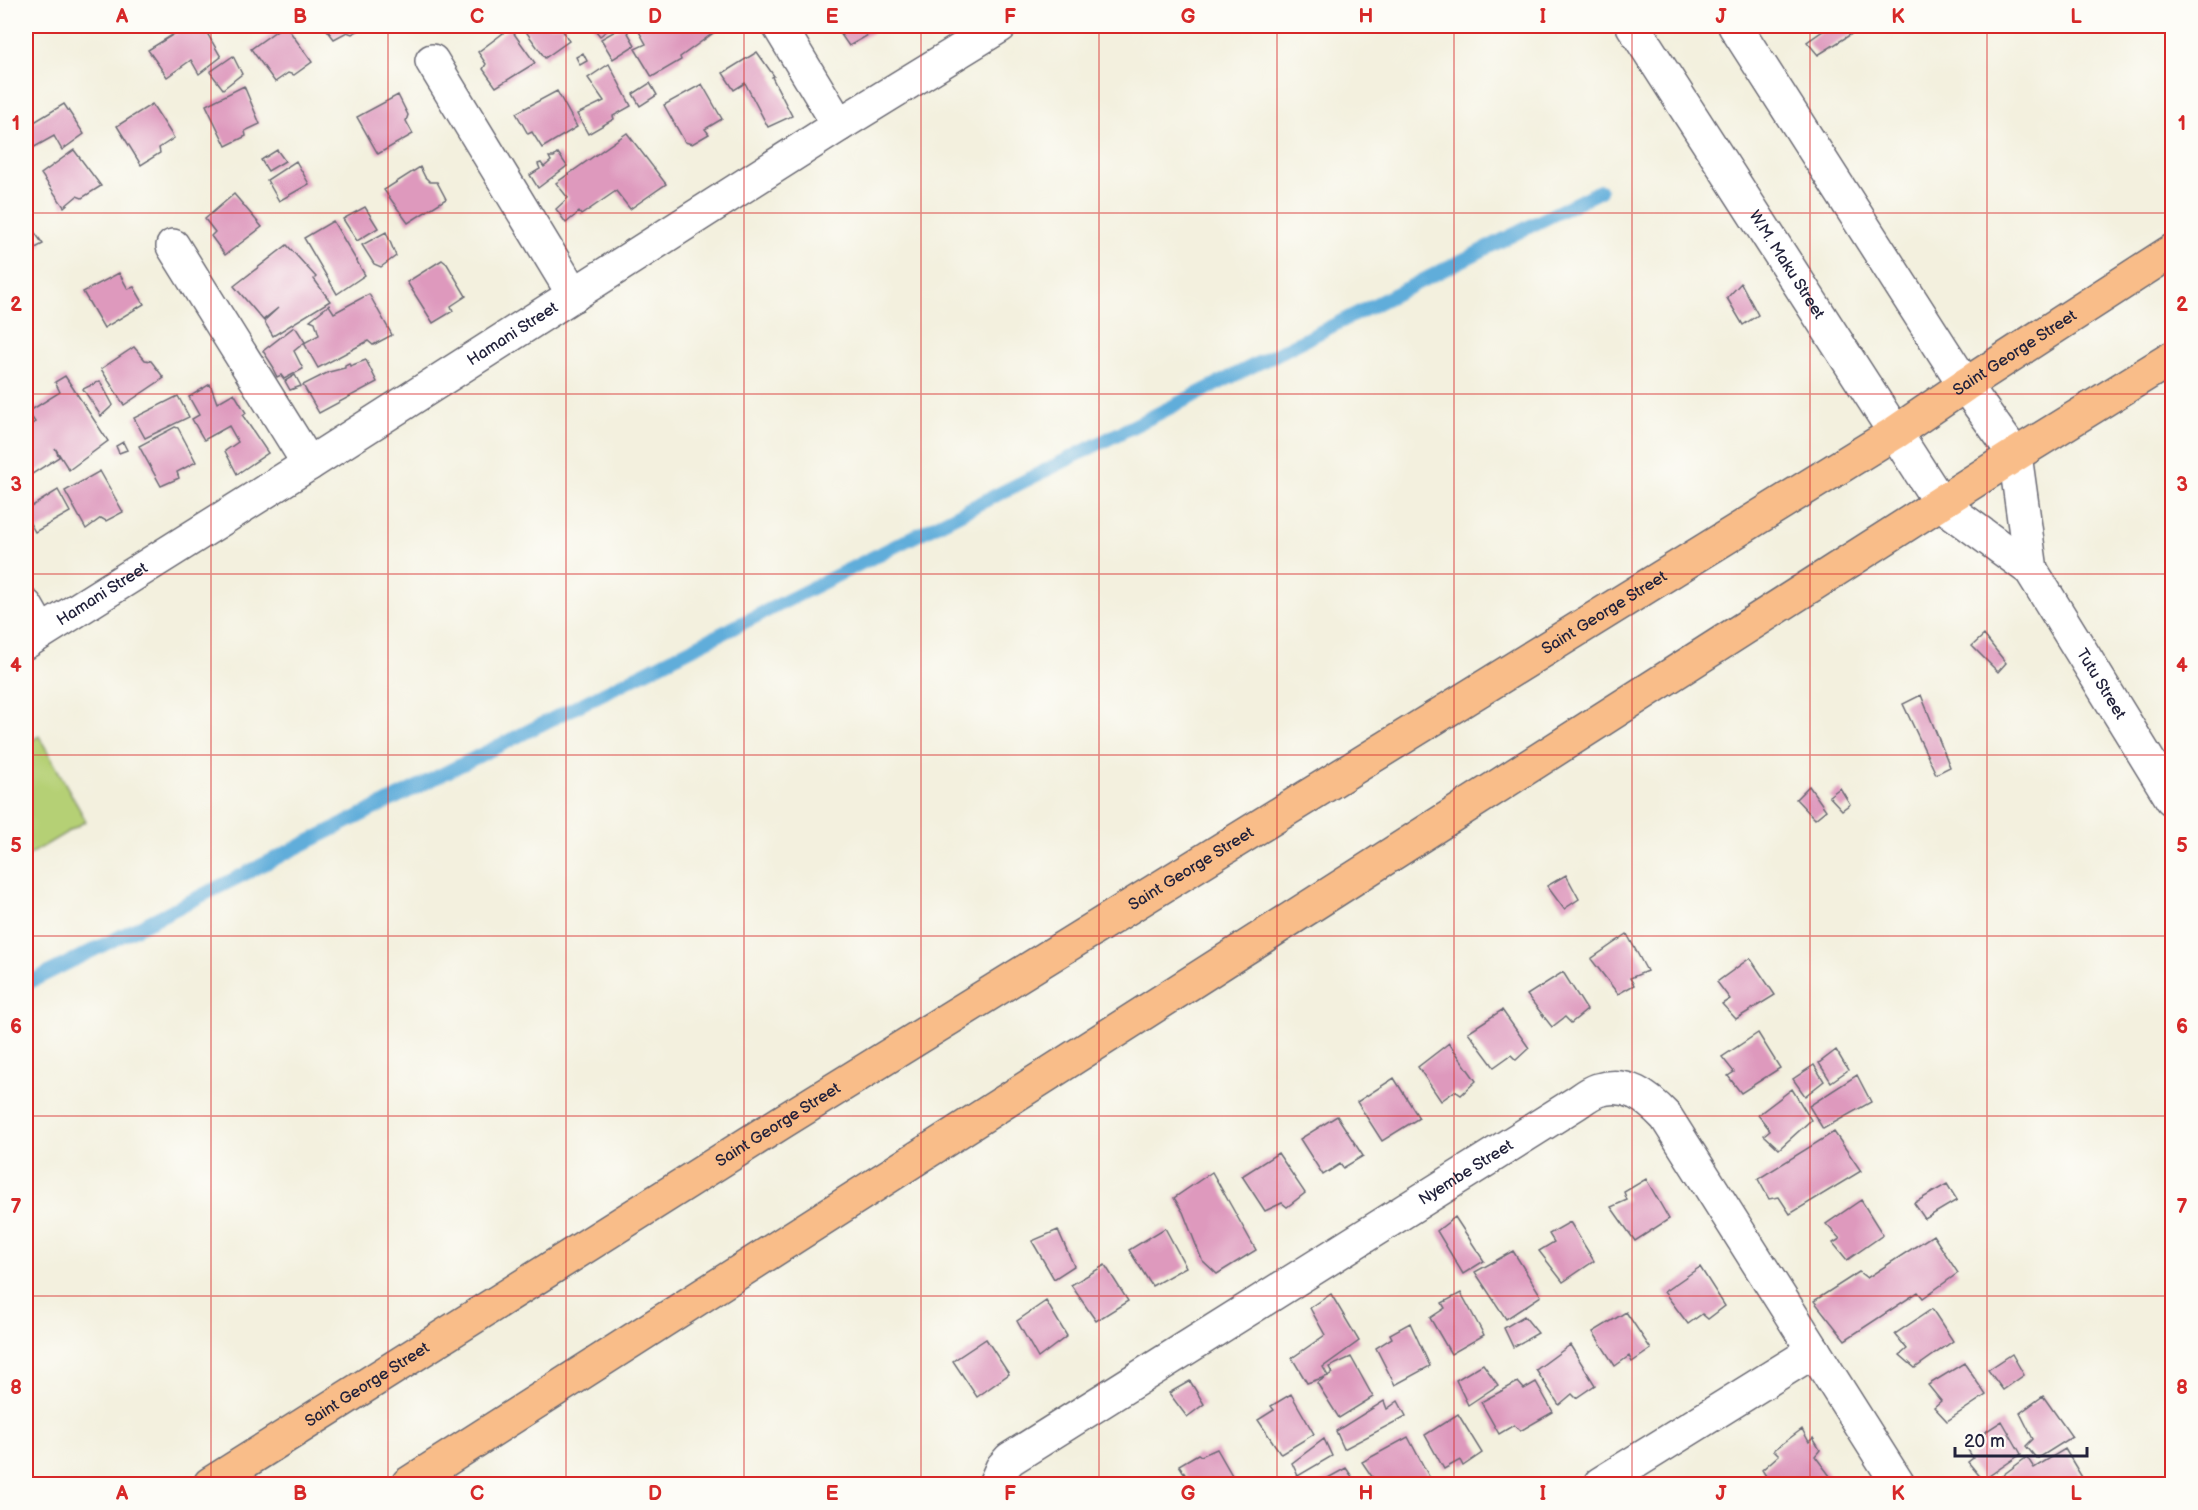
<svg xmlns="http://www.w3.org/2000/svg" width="2198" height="1510" font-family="'Balsamiq Sans',sans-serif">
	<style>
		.green { fill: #b5d075; stroke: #6c7958; stroke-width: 1.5 }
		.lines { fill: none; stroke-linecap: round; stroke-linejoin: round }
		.stream { stroke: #61adda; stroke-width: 14 }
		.building { fill: #de99bd }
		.minor-casing { stroke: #6b6a74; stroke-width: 36 }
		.major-casing { stroke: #6b6a74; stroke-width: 36 }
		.minor { stroke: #fff; stroke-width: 33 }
		.major { stroke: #f9bd89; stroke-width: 33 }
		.grid { fill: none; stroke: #d62828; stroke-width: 1.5; stroke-opacity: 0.55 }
		.labels { text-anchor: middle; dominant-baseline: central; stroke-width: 4.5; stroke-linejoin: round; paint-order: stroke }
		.street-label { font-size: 16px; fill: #22223b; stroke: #fdfcf7 }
		.neatline { fill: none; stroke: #d62828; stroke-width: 2 }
		.grid-label { font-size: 20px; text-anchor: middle; font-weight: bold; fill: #d62828 }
	</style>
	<rect width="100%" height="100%" fill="#fdfcf7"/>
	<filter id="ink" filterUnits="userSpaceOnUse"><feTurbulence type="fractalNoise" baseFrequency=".0167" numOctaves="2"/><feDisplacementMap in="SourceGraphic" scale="12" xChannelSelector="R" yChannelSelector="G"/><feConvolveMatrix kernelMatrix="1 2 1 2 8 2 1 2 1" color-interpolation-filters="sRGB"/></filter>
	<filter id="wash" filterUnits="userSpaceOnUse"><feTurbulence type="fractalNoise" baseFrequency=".008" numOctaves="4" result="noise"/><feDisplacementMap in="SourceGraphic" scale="24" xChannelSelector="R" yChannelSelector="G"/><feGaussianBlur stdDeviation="1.35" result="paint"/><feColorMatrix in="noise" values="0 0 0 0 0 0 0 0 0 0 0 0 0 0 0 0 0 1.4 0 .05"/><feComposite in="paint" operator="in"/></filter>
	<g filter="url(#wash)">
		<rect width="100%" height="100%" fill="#f3f0de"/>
		<path class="green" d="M 39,736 L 86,821 L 26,857 L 26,744 Z"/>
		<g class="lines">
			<path class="stream" d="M 26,984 L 1600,191"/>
		</g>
		<g id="blocks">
			<path class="building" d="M 187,26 L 203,26 L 221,57 L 199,74 L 191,60 L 167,77 L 148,50 Z
				M 283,26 L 286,26 L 312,62 L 294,75 L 288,73 L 275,82 L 251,49 Z
				M 324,26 L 367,26 L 352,34 L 347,32 L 334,39 Z
				M 522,26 L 567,26 L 562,29 L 569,41 L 545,58 Z
				M 592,26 L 613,26 L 600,36 Z
				M 624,26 L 635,45 L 613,59 L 601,39 Z
				M 636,26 L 723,26 L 680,57 L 681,60 L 652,77 L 635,49 L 646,44 Z
				M 835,26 L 884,26 L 849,46 Z
				M 1830,26 L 1846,26 L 1853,33 L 1818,55 L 1807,42 Z
				M 510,28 L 535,63 L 496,87 L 483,69 L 486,64 L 478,52 Z
				M 757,52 L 774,76 L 772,77 L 792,116 L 768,127 L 745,83 L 734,90 L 723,73 Z
				M 583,53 L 587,61 L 580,65 L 576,57 Z
				M 233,56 L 242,74 L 223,89 L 210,72 Z
				M 609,64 L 631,106 L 613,116 L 614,119 L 588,134 L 577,114 L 604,101 L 588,78 Z
				M 650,83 L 657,95 L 640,106 L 633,94 Z
				M 702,84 L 722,119 L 705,129 L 709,134 L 692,144 L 685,142 L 664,105 Z
				M 244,86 L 260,124 L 245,131 L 246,136 L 226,146 L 206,105 Z
				M 557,91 L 577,127 L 542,148 L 532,132 L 528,134 L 516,113 Z
				M 398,95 L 408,115 L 406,121 L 413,134 L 378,154 L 357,117 Z
				M 64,104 L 84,134 L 62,150 L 54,136 L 31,149 L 26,141 L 26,127 Z
				M 152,104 L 174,138 L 159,148 L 160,153 L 141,165 L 117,126 Z
				M 627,133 L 666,184 L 630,209 L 616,191 L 581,215 L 579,212 L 566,223 L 556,209 L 568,198 L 556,183 Z
				M 74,150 L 101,186 L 82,198 L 77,196 L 64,207 L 41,174 Z
				M 277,150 L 285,161 L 268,171 L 261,160 Z
				M 558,153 L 567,166 L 538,188 L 530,175 L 540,169 L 538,164 L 541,163 L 544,167 L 551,161 L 549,157 L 554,157 Z
				M 296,161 L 309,184 L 279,201 L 267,180 Z
				M 420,167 L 425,177 L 430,182 L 437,182 L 446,199 L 408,223 L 384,190 Z
				M 234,194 L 262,227 L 225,255 L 211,236 L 215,232 L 205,219 Z
				M 365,207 L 378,228 L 357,241 L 343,219 Z
				M 26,220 L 43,244 L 26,253 Z
				M 333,221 L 365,275 L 337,294 L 304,238 Z
				M 386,232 L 396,256 L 381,267 L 374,264 L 362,245 Z
				M 287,245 L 316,277 L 314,279 L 330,301 L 273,336 L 264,321 L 278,308 L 263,320 L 234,286 Z
				M 442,260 L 447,264 L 466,296 L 451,306 L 453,311 L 433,323 L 407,282 Z
				M 119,273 L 128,289 L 134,287 L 144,304 L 104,328 L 83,292 Z
				M 1741,283 L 1758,315 L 1743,325 L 1727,298 Z
				M 369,294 L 392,335 L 373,345 L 368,341 L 318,368 L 304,343 L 319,335 L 315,322 L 310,320 L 329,305 L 334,313 Z
				M 294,327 L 296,328 L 305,342 L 294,351 L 303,369 L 284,379 L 281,375 L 277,377 L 273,369 L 274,368 L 263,351 Z
				M 134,347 L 145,360 L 151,361 L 164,378 L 124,405 L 101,369 Z
				M 366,360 L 377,382 L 319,413 L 303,385 L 329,372 L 345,368 L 345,365 L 349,363 L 350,366 Z
				M 295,375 L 301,386 L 290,390 L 285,381 Z
				M 65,376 L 108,441 L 69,470 L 55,448 L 59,457 L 26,478 L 26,428 L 35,422 L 28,412 L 60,392 L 55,382 Z
				M 100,381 L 113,405 L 101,416 L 83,389 Z
				M 210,384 L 217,403 L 234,393 L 246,413 L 243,416 L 268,453 L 237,474 L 225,451 L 238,442 L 229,426 L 204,440 L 192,419 L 199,415 L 189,397 Z
				M 178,396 L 189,417 L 145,438 L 134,418 Z
				M 175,427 L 178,428 L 196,462 L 177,472 L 179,478 L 161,486 L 139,446 Z
				M 123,442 L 127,450 L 119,453 L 116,446 Z
				M 100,471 L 123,512 L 106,521 L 101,518 L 86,529 L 65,491 Z
				M 58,490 L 70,512 L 35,532 L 26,516 L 26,510 Z
				M 1984,635 L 2006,663 L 1998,672 L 1972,646 Z
				M 1921,695 L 1950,767 L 1936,774 L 1903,704 Z
				M 1809,786 L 1826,810 L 1815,819 L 1796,799 Z
				M 1840,788 L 1850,804 L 1842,810 L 1829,796 Z
				M 1566,875 L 1579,899 L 1564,909 L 1547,886 Z
				M 1627,934 L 1647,971 L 1630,978 L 1634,985 L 1618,994 L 1591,959 Z
				M 1750,958 L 1775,995 L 1736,1019 L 1722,1004 L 1730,999 L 1717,982 Z
				M 1563,972 L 1587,1010 L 1571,1023 L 1565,1017 L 1552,1027 L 1527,995 Z
				M 1502,1010 L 1529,1048 L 1516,1060 L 1511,1055 L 1494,1067 L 1468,1032 Z
				M 1758,1033 L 1780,1068 L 1741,1093 L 1728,1076 L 1734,1072 L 1722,1057 Z
				M 1449,1043 L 1476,1081 L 1461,1095 L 1455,1091 L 1441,1101 L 1418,1067 Z
				M 1836,1050 L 1848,1070 L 1831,1082 L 1819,1063 Z
				M 1814,1065 L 1824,1081 L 1805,1096 L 1793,1079 Z
				M 1857,1075 L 1871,1102 L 1823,1129 L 1809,1106 Z
				M 1394,1078 L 1419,1118 L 1382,1141 L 1357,1102 Z
				M 1792,1089 L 1811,1120 L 1779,1149 L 1764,1135 L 1770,1130 L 1758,1115 Z
				M 1337,1116 L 1363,1156 L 1343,1168 L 1340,1164 L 1323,1175 L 1300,1139 Z
				M 1834,1132 L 1861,1171 L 1790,1214 L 1779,1197 L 1769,1199 L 1758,1179 Z
				M 1278,1153 L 1305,1193 L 1287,1207 L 1282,1203 L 1265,1211 L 1242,1176 Z
				M 1212,1172 L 1256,1250 L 1217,1274 L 1202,1260 L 1183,1212 L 1174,1198 Z
				M 1646,1179 L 1669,1219 L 1635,1241 L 1611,1207 L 1627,1200 L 1624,1192 Z
				M 1947,1184 L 1957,1200 L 1925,1219 L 1914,1203 Z
				M 1861,1200 L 1883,1235 L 1847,1260 L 1833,1243 L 1840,1239 L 1826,1224 Z
				M 1455,1217 L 1484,1261 L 1463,1274 L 1437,1231 Z
				M 1570,1222 L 1594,1261 L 1563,1282 L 1539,1251 L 1554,1242 L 1549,1234 Z
				M 1165,1228 L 1186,1267 L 1152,1286 L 1129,1250 Z
				M 1058,1230 L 1074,1266 L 1054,1279 L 1032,1241 Z
				M 1933,1235 L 1958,1273 L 1923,1298 L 1918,1292 L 1845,1340 L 1814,1301 L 1859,1272 L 1867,1278 Z
				M 1513,1251 L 1541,1296 L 1506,1319 L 1475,1272 Z
				M 1105,1265 L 1128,1301 L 1096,1321 L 1071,1285 Z
				M 1700,1267 L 1725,1306 L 1708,1319 L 1702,1314 L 1688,1324 L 1664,1292 Z
				M 1461,1293 L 1484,1335 L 1451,1354 L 1430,1318 L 1445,1308 L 1442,1303 Z
				M 1331,1294 L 1359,1341 L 1323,1367 L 1328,1376 L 1307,1383 L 1292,1358 L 1325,1335 L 1310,1308 Z
				M 1046,1301 L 1067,1336 L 1038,1358 L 1017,1321 Z
				M 1932,1309 L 1953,1341 L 1915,1368 L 1900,1355 L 1907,1349 L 1895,1334 Z
				M 1626,1312 L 1651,1349 L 1632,1362 L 1629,1356 L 1615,1366 L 1593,1332 Z
				M 1524,1316 L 1538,1333 L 1513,1347 L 1504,1328 Z
				M 1410,1323 L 1430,1366 L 1395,1385 L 1376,1348 L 1392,1338 L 1390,1334 Z
				M 986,1339 L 1009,1374 L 977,1397 L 953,1361 Z
				M 1570,1345 L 1595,1385 L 1576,1398 L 1572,1394 L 1559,1405 L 1536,1370 Z
				M 2012,1354 L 2024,1375 L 2003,1390 L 1988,1370 Z
				M 1351,1357 L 1373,1397 L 1339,1418 L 1317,1383 L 1332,1373 L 1329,1367 Z
				M 1964,1363 L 1986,1395 L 1947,1421 L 1934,1407 L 1941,1401 L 1928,1385 Z
				M 1483,1364 L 1498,1385 L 1468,1405 L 1456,1380 Z
				M 1190,1381 L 1204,1404 L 1187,1417 L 1169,1393 Z
				M 1518,1382 L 1524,1389 L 1536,1382 L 1553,1412 L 1520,1431 L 1514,1425 L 1499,1434 L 1481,1402 Z
				M 1291,1394 L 1314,1434 L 1281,1454 L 1258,1420 L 1274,1410 L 1271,1406 Z
				M 2043,1396 L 2072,1437 L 2037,1459 L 2026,1446 L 2033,1439 L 2020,1413 Z
				M 1384,1401 L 1387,1409 L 1398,1401 L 1406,1416 L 1344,1449 L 1336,1431 Z
				M 1458,1414 L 1482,1453 L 1463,1466 L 1460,1460 L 1444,1469 L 1425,1435 Z
				M 2002,1421 L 2021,1454 L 1983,1480 L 1968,1462 L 1973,1458 L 1965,1445 Z
				M 1802,1429 L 1809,1442 L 1813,1438 L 1820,1450 L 1815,1456 L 1836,1484 L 1771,1484 L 1762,1470 L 1779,1455 L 1774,1450 Z
				M 1408,1437 L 1433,1484 L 1377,1484 L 1362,1462 Z
				M 1324,1439 L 1332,1456 L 1298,1476 L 1292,1463 Z
				M 1217,1449 L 1237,1484 L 1191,1484 L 1179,1465 L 1198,1454 L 1201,1456 Z
				M 2065,1449 L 2086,1484 L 1991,1484 L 2027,1457 L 2034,1468 Z
				M 1346,1468 L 1357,1484 L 1317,1484 Z"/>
		</g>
	</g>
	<g filter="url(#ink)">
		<use href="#blocks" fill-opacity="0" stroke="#6b6a74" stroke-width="1.5"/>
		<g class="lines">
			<g class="minor-casing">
				<g id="minor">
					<path d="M 779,26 L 839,125"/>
					<path id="s1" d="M 1633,26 L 1941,504 L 2031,570 L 2172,799"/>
					<path d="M 1735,26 L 1965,385 L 2015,455 L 2031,570"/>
					<path d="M 432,61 L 574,295"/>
					<path d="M 173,246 L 309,464"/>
					<path d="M 26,606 L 41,632"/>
					<path id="s2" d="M 26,642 L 309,464 L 839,125 L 1000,26"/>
					<path id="s3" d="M 995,1484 L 1002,1468 L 1010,1459 L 1573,1105 C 1581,1100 1589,1093 1598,1090 C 1627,1081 1647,1097 1666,1117 L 1898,1484"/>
					<path d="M 1600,1484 L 1814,1351"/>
				</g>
			</g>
			<g class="major-casing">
				<g id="major">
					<path id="s4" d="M 210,1484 L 782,1122 L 1896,432 L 1965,385 L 2172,251"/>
					<path d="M 408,1484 L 2015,455 L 2172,358"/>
				</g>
			</g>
			<use href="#minor" class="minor"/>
			<use href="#major" class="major"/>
		</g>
	</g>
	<path class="grid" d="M 211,26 L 211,1484M 388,26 L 388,1484M 566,26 L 566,1484M 744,26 L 744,1484M 921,26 L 921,1484M 1099,26 L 1099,1484M 1277,26 L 1277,1484M 1454,26 L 1454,1484M 1632,26 L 1632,1484M 1810,26 L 1810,1484M 1987,26 L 1987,1484M 26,213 L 2172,213M 26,394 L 2172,394M 26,574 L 2172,574M 26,755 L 2172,755M 26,936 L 2172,936M 26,1116 L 2172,1116M 26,1296 L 2172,1296"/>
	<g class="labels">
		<g class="street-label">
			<text stroke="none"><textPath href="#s1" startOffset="284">W.M. Maku Street</textPath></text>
			<text stroke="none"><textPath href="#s2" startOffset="576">Hamani Street</textPath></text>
			<text stroke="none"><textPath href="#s4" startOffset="2130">Saint George Street</textPath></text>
			<text stroke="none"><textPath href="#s2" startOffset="90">Hamani Street</textPath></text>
			<text stroke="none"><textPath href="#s4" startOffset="1644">Saint George Street</textPath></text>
			<text stroke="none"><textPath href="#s1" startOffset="814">Tutu Street</textPath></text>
			<text stroke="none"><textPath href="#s4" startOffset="1158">Saint George Street</textPath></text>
			<text stroke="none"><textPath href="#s4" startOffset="672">Saint George Street</textPath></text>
			<text stroke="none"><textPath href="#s3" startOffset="568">Nyembe Street</textPath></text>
			<text stroke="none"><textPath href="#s4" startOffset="186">Saint George Street</textPath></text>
		</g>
	</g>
	<rect width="2198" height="1510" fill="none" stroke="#fdfcf7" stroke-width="66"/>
	<path d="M1955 1447v9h132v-9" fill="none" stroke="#22223b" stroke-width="3"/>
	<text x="1964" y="1447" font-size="18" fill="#22223b" stroke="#fdfcf7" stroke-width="4.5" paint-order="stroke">20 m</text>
	<rect x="33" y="33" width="2132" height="1444" class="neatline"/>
	<g class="grid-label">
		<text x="122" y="23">A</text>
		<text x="300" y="23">B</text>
		<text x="477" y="23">C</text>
		<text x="655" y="23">D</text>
		<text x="832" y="23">E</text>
		<text x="1010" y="23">F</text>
		<text x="1188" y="23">G</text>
		<text x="1366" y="23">H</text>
		<text x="1543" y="23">I</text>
		<text x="1721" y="23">J</text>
		<text x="1898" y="23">K</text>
		<text x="2076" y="23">L</text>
		<text x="16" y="130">1</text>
		<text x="2182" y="130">1</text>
		<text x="16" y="311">2</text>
		<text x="2182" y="311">2</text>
		<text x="16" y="491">3</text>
		<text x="2182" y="491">3</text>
		<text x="16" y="672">4</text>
		<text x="2182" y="672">4</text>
		<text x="16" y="852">5</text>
		<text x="2182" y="852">5</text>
		<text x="16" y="1033">6</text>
		<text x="2182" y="1033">6</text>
		<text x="16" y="1213">7</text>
		<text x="2182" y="1213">7</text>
		<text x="16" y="1394">8</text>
		<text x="2182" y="1394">8</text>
		<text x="122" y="1500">A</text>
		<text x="300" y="1500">B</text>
		<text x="477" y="1500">C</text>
		<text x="655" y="1500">D</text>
		<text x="832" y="1500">E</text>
		<text x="1010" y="1500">F</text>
		<text x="1188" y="1500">G</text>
		<text x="1366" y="1500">H</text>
		<text x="1543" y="1500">I</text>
		<text x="1721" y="1500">J</text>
		<text x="1898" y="1500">K</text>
		<text x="2076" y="1500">L</text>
	</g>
</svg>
